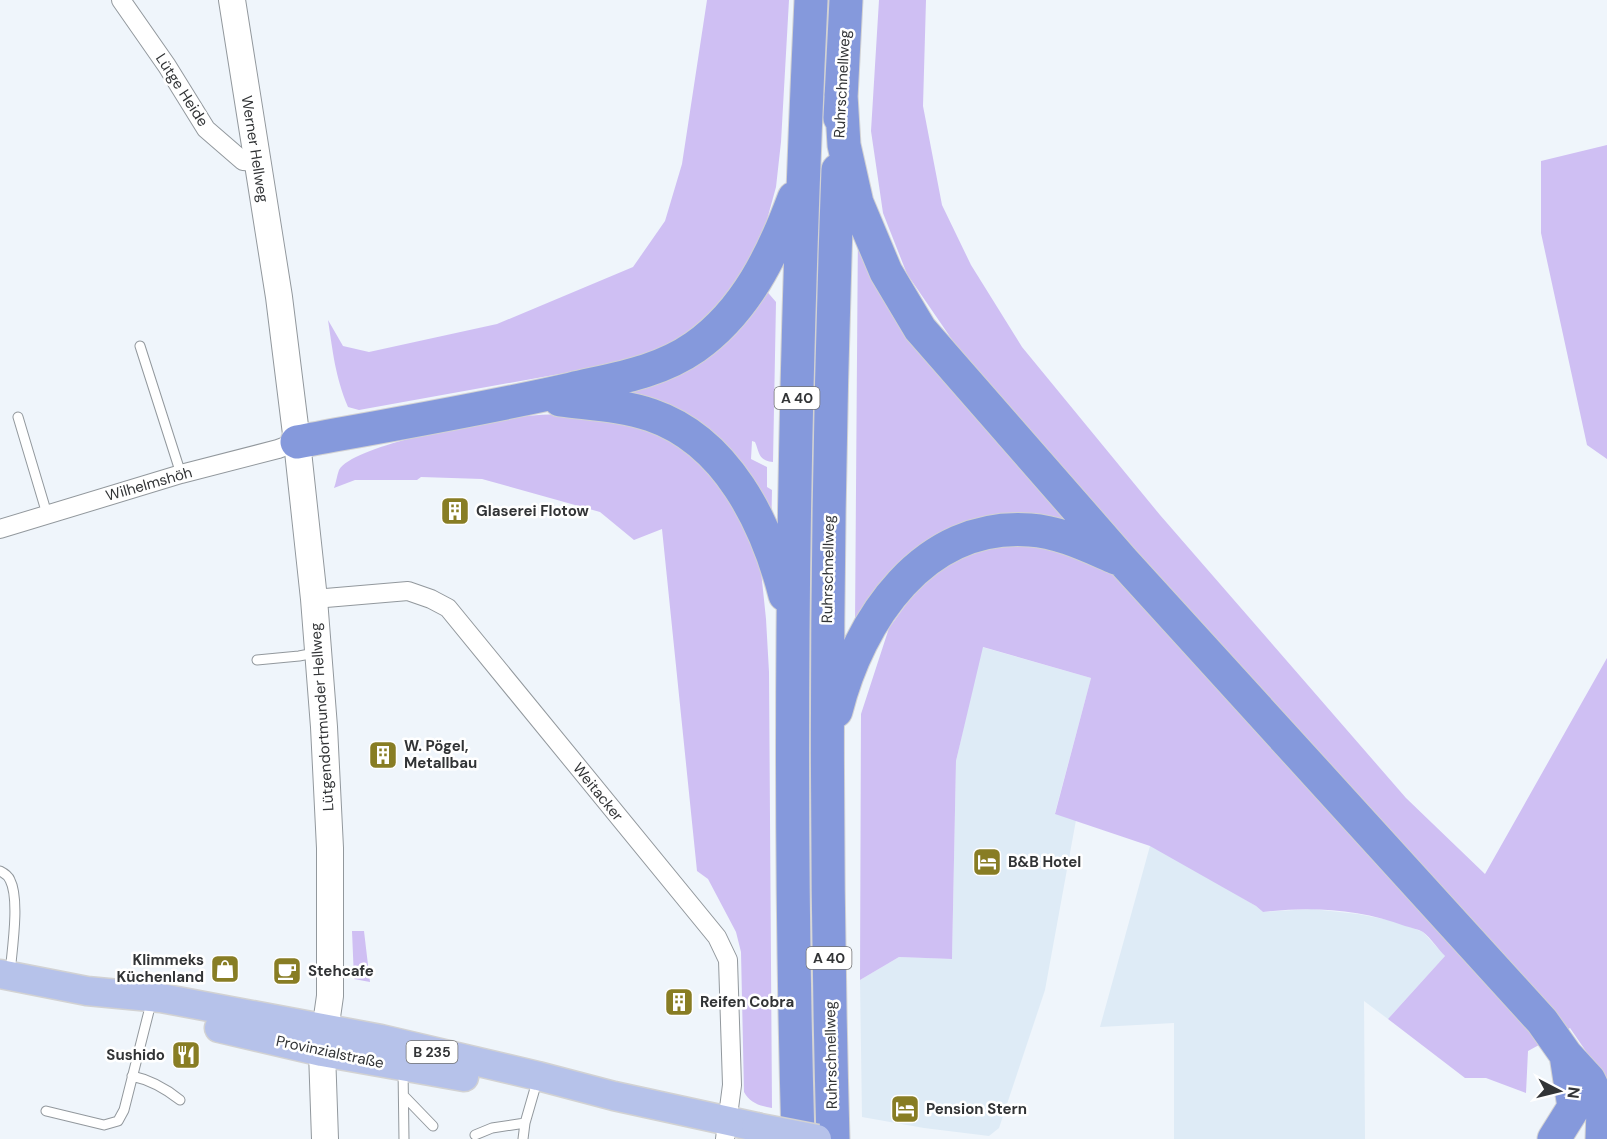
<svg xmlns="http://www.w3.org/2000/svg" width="1607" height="1139" font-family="'DM Sans',sans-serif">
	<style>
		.built { fill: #deebf6 }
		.green { fill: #cfbff3 }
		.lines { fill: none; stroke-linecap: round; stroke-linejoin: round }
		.service-casing { stroke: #92989d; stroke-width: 11 }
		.minor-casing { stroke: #92989d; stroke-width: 20 }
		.secondary-casing { stroke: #92989d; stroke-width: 28 }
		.primary-casing { stroke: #d2d2d3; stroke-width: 31 }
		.motorway-casing { stroke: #d2d2d3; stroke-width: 35 }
		.service { stroke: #fff; stroke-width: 9 }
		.minor { stroke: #fff; stroke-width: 18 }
		.secondary { stroke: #fff; stroke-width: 26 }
		.primary { stroke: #b6c2ea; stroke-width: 28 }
		.motorway { stroke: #8599dc; stroke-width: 33 }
		.primary-bridge-casing { stroke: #d2d2d3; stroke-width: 31; stroke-linecap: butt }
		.primary-bridge { stroke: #b6c2ea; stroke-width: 28 }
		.labels { text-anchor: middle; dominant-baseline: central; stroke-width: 5; stroke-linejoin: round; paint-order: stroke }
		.shield { fill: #fff; stroke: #707172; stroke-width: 1.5 }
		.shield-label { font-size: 14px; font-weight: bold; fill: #323436 }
		.street-label { font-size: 15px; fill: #323436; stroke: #fff }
		.poi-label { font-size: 15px; font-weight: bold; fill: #323436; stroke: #fff; text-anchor: start }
	</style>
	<rect width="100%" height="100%" fill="#eff5fb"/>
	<path class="built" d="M 982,647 L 1091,678 L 1055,813 L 1076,820 L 1045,990 L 999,1128 L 989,1136 L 924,1128 L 862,1117 L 860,980 L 899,957 L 952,959 L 956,761 Z
		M 1169,816 L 1236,894 L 1256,906 L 1263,912 L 1312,909 L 1358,914 L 1394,921 L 1423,932 L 1445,956 L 1388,1019 L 1364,1001 L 1365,1139 L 1174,1139 L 1174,1023 L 1100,1027 L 1150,846 Z"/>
	<path class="green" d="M 707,0 L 789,0 L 781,142 L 776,187 L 762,238 L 736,290 L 701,328 L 654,357 L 359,410 L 348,407 C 335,376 333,352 328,320 L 343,346 L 369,352 L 497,324 L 633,267 L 665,221 L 682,164 Z
		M 879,0 L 926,0 L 923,106 L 942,205 L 971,265 L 1022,347 L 1160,515 L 1406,798 L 1485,874 L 1607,658 L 1607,1082 L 1570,1028 L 1528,1051 L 1526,1093 L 1486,1078 L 1465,1078 L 1388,1019 L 1445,956 C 1438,949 1431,938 1423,932 C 1418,929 1411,928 1405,926 C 1361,909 1310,906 1263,912 L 1256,906 L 1150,846 L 1055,814 L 1091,678 L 983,647 L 956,761 L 952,959 L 899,957 L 860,980 L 861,714 L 889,628 L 928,574 L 971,550 L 1009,541 L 1051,544 L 1103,570 L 955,344 L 907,274 L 883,213 L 871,131 Z
		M 1607,145 L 1607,459 L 1587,445 L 1541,233 L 1541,161 Z
		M 858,225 L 1081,527 L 1003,516 L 855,624 Z
		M 764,288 L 776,302 L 773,462 C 758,460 760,454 755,442 L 752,441 L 751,459 L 767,467 L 767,487 L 772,490 L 771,538 L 751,487 L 608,395 Z
		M 587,413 L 642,424 L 711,466 L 747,528 L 761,571 L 766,619 L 769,672 L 772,1108 C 760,1106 750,1103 744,1092 L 741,952 L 736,932 L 708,879 L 697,871 L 662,529 L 634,540 L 600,512 L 482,479 L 421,477 L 417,480 L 355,480 L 334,488 C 336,483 337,475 339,470 C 356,443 493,420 527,416 C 547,414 567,414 587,413 Z
		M 352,931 L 364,931 L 370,982 L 354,979 Z"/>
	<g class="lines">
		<g class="service-casing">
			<path id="service" d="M 140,346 L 181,474
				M 18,417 L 47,514
				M 257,660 L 299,656 L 315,653
				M 0,871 C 4,873 8,875 10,880 C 20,899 12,950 10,973
				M 403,1069 L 404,1139
				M 132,1076 C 151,1080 165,1088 180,1100
				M 404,1096 L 433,1126
				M 46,1111 L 104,1125 L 118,1121 L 124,1110 L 149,1011
				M 475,1135 L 492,1128 L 525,1123
				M 523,1139 L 525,1123 L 538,1078"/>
		</g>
		<g class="minor-casing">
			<path id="minor" d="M 121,0 L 167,66 L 206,129 L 243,161 L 257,162
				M 0,529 L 181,474 L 278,449 L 297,442
				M 314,599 L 408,591 L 431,599 L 448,608 L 717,937 L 728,960 L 732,1085 L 725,1139"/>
		</g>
		<g class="secondary-casing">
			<path id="secondary" d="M 232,0 L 279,297 L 297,442 L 314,599 L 324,727 L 330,848 L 330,996 L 322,1052 L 325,1139"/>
		</g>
		<g class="primary-casing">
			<path id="primary" d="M 0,974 L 87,991 L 161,998 L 381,1039 L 538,1076 L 614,1096 L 756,1127
				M 219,1028 L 322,1052 L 464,1077"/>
		</g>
		<g class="motorway-casing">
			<path id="motorway" d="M 841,95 L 844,145 L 857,203 L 886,272 L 920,329 L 1123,561 L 1542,1021 L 1566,1055 L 1589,1080 L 1603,1110 L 1602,1139
				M 840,118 L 846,0
				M 560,400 C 590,404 622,405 651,415 C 727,441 766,522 785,595
				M 297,442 C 388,425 480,410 571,389 C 613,379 658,373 695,347 C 746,311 773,254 794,198
				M 836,711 C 859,619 924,522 1030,530 C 1060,532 1088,546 1116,558
				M 798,1139 C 787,759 793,379 811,0
				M 833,1139 C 824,816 826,493 838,170
				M 1554,1139 L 1574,1107 L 1566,1055"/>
		</g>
		<use href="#service" class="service"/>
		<use href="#minor" class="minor"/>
		<use href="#secondary" class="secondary"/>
		<use href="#primary" class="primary"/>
		<use href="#motorway" class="motorway"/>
		<g class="primary-bridge-casing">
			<path id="primary-bridge" d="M 756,1127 L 817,1139"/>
		</g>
		<use href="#primary-bridge" class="primary-bridge"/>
	</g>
	<defs>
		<g id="building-square" transform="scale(1.5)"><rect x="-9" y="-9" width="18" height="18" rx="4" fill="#887d24" stroke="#fff"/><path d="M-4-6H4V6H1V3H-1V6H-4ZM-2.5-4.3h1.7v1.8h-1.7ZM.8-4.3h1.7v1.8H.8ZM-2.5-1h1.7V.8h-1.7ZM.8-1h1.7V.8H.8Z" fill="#fff"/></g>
		<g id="hotel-square" transform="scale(1.5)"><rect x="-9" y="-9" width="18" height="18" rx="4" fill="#887d24" stroke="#fff"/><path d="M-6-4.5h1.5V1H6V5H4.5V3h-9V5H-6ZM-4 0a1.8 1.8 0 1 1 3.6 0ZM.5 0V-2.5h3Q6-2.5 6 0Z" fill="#fff"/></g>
		<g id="shop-square" transform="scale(1.5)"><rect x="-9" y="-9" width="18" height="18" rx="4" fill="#887d24" stroke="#fff"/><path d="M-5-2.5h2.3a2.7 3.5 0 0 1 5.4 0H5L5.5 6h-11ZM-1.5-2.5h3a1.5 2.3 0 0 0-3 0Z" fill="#fff"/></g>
		<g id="cafe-square" transform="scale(1.5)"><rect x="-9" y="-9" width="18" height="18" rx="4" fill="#887d24" stroke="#fff"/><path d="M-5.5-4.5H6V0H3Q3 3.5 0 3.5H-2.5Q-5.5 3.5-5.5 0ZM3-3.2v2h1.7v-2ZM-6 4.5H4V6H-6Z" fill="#fff"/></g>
		<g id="restaurant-square" transform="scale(1.5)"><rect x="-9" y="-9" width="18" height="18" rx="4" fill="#887d24" stroke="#fff"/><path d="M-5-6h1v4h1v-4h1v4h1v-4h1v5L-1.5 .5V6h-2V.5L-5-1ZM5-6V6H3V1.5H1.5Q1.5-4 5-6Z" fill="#fff"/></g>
	</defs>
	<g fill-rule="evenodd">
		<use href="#building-square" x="455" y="511"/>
		<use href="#building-square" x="383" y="755"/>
		<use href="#hotel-square" x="987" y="862"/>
		<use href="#shop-square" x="225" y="969"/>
		<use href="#cafe-square" x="287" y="971"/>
		<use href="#building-square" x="679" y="1002"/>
		<use href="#restaurant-square" x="186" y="1055"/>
		<use href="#hotel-square" x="905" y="1109"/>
	</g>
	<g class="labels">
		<g class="shield">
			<rect x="774.5" y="387" width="45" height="22" rx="4.5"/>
			<rect x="806.5" y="947" width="45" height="22" rx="4.5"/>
			<rect x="406.5" y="1041" width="51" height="22" rx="4.5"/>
		</g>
		<g class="shield-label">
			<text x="797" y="398">A 40</text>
			<text x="829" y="958">A 40</text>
			<text x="432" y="1052">B 235</text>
		</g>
		<g class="street-label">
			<text transform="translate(842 84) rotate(-87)">Ruhrschnellweg</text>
			<text transform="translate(182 90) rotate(57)">Lütge Heide</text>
			<text transform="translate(255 149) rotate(81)">Werner Hellweg</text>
			<text transform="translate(149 484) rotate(-16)">Wilhelmshöh</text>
			<text transform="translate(828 569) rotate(-89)">Ruhrschnellweg</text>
			<text transform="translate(322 717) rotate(-94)">Lütgendortmunder Hellweg</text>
			<text transform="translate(598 792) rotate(51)">Weitacker</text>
			<text transform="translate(330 1052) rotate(12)">Provinzialstraße</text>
			<text transform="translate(831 1055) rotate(-91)">Ruhrschnellweg</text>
		</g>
		<g class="poi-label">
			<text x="476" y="511">Glaserei Flotow</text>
			<text x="404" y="746">W. Pögel,<tspan x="404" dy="17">Metallbau</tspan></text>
			<text x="1008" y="862">B&amp;B Hotel</text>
			<text x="204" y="960" text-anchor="end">Klimmeks<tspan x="204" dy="17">Küchenland</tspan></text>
			<text x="308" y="971">Stehcafe</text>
			<text x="700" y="1002">Reifen Cobra</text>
			<text x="165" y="1055" text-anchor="end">Sushido</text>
			<text x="926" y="1109">Pension Stern</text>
		</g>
	</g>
	<g transform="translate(1559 1091) rotate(97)" stroke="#ffffff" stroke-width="4.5" paint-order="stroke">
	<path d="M0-4.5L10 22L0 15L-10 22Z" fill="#323436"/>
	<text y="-9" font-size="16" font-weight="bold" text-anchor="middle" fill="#323436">N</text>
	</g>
</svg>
